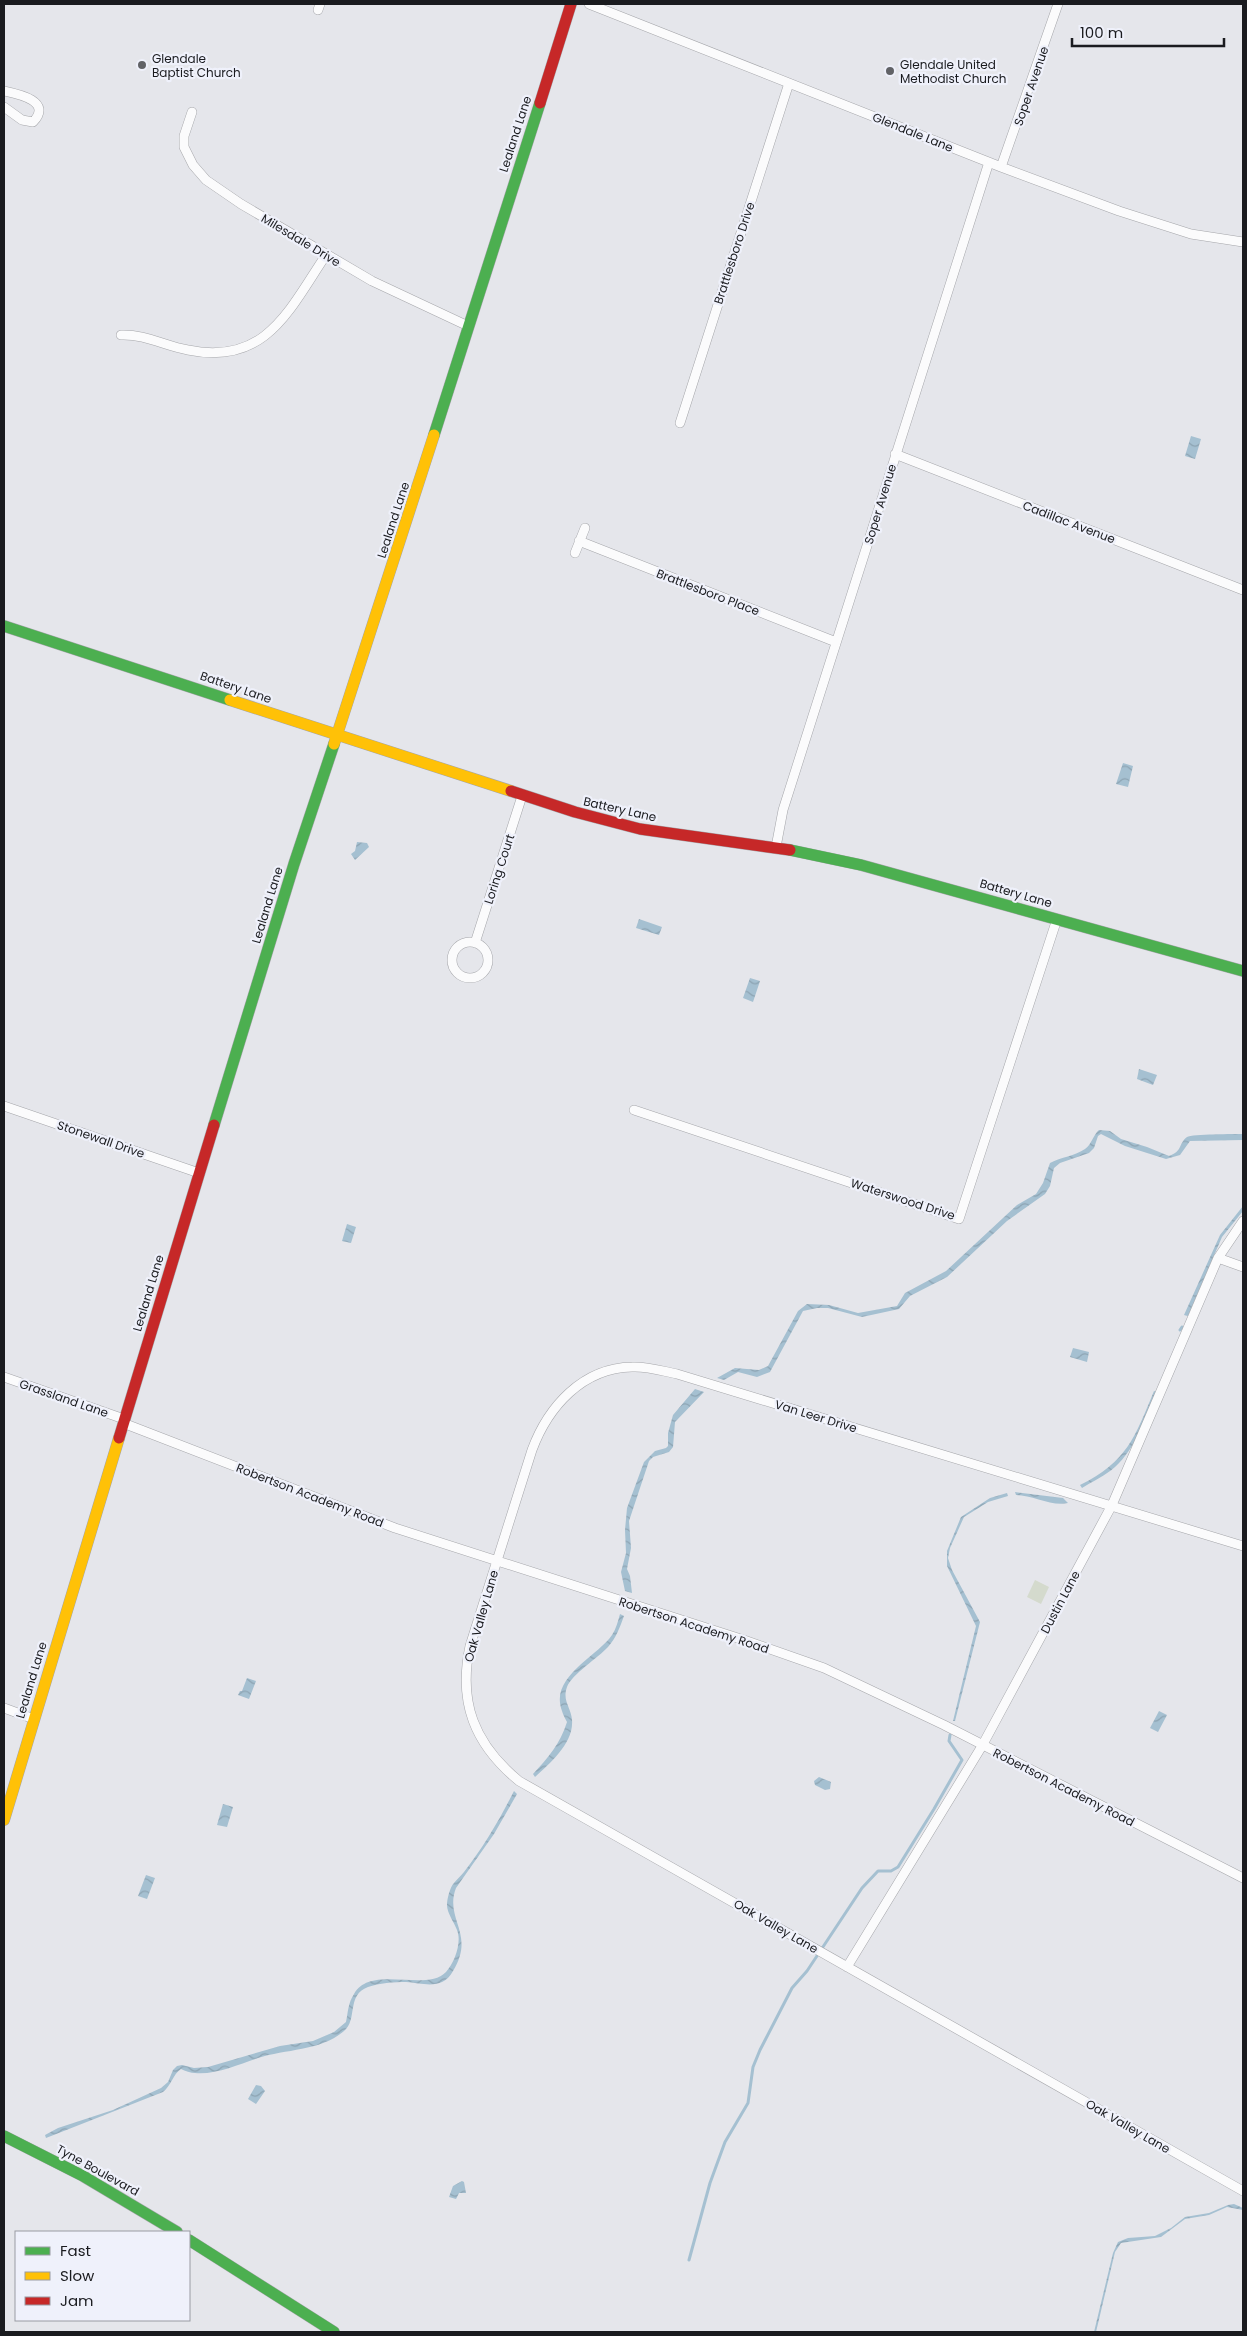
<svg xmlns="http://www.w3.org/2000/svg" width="1247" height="2336" font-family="Poppins,sans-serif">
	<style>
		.pitch { fill: #d4dacd }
		.water { fill: url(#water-waves) }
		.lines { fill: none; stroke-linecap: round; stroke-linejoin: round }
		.stream { stroke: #a5c0d1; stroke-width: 3 }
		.street-casing { stroke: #a5a6aa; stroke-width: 10 }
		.fast-casing { stroke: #a5a6aa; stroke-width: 12 }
		.slow-casing { stroke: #a5a6aa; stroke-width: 12 }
		.jam-casing { stroke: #a5a6aa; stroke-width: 12 }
		.street { stroke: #fbfbfc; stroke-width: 9 }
		.fast { stroke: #4caf50; stroke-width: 11 }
		.slow { stroke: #ffc107; stroke-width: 11 }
		.jam { stroke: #c62828; stroke-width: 11 }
		.poi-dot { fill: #616266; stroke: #eff1fb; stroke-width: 2 }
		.labels { text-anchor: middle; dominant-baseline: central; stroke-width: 4.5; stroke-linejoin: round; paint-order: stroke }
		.poi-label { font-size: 12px; fill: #1a1b1f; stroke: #eff1fb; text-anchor: start }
		.street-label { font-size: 12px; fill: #1a1b1f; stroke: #eff1fb }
	</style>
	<defs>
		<pattern id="water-waves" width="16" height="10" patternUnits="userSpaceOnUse" patternTransform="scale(1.25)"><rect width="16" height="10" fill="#a5c0d1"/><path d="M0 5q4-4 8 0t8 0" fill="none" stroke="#8da4b3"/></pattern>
	</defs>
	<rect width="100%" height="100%" fill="#e5e6eb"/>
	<path class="pitch" d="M 1035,1580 L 1049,1587 L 1041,1604 L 1027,1597 Z"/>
	<path class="water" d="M 1191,436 L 1201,439 L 1195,459 L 1185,456 Z
		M 1123,763 L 1133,766 L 1128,787 L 1116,784 Z
		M 357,842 L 367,843 L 369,847 L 355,860 L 351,854 L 355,851 Z
		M 639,919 L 662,927 L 659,935 L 636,928 Z
		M 750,978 L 760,981 L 753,1002 L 743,998 Z
		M 1139,1069 L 1157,1075 L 1153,1085 L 1137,1079 Z
		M 1099,1130 L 1110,1131 L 1121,1139 L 1147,1147 L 1169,1156 C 1183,1151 1178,1144 1187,1137 C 1192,1134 1235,1134 1243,1134 L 1243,1140 L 1190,1141 L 1180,1155 L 1166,1159 L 1125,1146 L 1101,1134 L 1098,1136 L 1094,1148 L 1089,1153 L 1060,1163 L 1054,1168 L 1050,1186 L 1045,1194 L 1007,1221 L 947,1277 L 910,1296 L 899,1309 L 862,1317 L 828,1308 L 817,1308 L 803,1311 L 770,1372 L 757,1377 L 738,1372 L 724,1380 L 717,1378 L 735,1368 L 759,1370 L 768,1366 L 798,1311 L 807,1304 L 829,1305 L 858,1313 L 897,1306 L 905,1293 L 946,1271 L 1017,1205 L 1036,1194 L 1043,1183 L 1050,1163 C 1061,1157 1075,1156 1085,1149 C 1092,1144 1093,1135 1099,1130 Z
		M 1243,1206 L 1243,1211 L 1222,1237 L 1188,1316 L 1184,1315 L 1220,1235 Z
		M 347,1224 L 356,1227 L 351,1243 L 342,1241 Z
		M 1073,1348 L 1089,1352 L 1087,1362 L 1070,1357 Z
		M 695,1389 L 704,1392 L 675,1422 L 673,1447 L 669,1452 L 653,1457 L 649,1461 L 629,1521 L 631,1548 L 627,1569 L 630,1576 L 632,1593 L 625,1591 L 621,1572 L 626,1553 L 625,1530 L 627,1508 L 644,1462 L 655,1451 L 666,1448 L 668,1446 L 668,1433 L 673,1415 Z
		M 1154,1391 L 1157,1392 C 1147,1417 1135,1449 1115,1467 C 1105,1476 1093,1481 1082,1488 L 1080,1485 C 1127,1462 1135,1437 1154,1391 Z
		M 1015,1492 L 1063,1498 L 1068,1503 C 1052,1507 1033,1495 1016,1495 Z
		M 1007,1493 L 1008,1496 L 988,1502 L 964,1517 L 950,1548 L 948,1558 L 952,1570 L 980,1622 L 955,1721 L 953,1721 L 976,1626 L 947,1566 L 947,1551 L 961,1517 L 990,1498 Z
		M 620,1614 L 624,1616 C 620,1627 616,1638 608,1647 C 598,1658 572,1674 567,1687 C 562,1701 571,1707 572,1720 C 574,1743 550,1763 535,1777 L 533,1774 C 548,1758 560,1744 567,1722 C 565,1718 563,1715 562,1711 C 549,1677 597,1657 612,1635 C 616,1629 618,1621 620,1614 Z
		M 247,1678 L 256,1681 L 249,1699 L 238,1695 L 240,1691 L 242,1691 Z
		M 1159,1711 L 1167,1715 L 1158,1732 L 1150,1728 Z
		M 819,1777 L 831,1782 L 830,1789 L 825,1790 L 815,1785 L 814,1781 Z
		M 514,1791 L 517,1794 L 494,1834 L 456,1888 C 444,1919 476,1934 453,1971 C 442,1991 423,1983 406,1982 C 394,1982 379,1983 368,1987 C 346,1995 358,2020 344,2031 C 321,2051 286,2049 258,2058 C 239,2064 216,2075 195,2073 C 191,2073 185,2071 181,2069 C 173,2074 171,2086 163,2092 L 46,2138 L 45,2135 L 58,2128 L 113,2110 L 161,2088 L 168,2082 L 173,2070 L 177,2066 L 182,2065 L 194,2068 L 208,2067 L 280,2046 L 313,2041 L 334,2032 L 346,2022 C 348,2012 348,2003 354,1994 C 371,1964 426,1993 446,1972 C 455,1962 462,1942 457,1930 C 454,1922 447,1913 447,1905 C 447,1899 450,1887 454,1883 C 457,1879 461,1876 464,1872 C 483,1848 500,1819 514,1791 Z
		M 223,1804 L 233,1807 L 227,1827 L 217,1825 Z
		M 146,1875 L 155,1878 L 147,1899 L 138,1896 Z
		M 256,2085 L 261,2086 L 265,2091 L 256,2104 L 248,2099 Z
		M 462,2181 L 464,2182 L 466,2193 L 459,2193 L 456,2199 L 449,2197 L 453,2186 Z
		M 1234,2204 L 1243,2208 L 1243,2210 L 1227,2207 L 1209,2215 L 1185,2219 L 1161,2237 L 1121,2243 L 1115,2252 L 1096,2332 L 1094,2332 L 1113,2253 L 1118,2242 L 1128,2238 L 1155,2236 L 1171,2228 L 1185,2217 L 1209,2213 L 1228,2205 Z"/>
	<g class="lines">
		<path class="stream" d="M 1180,1330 L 1182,1327
			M 689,2260 L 710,2183 L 725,2142 L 748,2103 L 753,2067 L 760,2050 L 792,1988 L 807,1971 L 862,1888 L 878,1871 L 891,1871 L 898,1867 L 934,1809 L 962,1760 L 949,1741 L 950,1735"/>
		<g class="street-casing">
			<path id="street" d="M 589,4 L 1001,167 L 1119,211 L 1191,234 L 1243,242
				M 318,10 L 320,4
				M 4,91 C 18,94 53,101 33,122 L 22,120 L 4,107
				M 192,112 L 184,136 L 184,147 L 193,165 L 206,180 L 241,204 L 372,281 L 468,326
				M 1001,167 L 1058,4
				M 121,335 C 145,334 165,346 188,350 C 266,366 289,310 326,255
				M 680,423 L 789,83
				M 895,454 L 1243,590
				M 579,541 L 836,642
				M 575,553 L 585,528
				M 776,847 L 783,810 L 989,162
				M452 960a18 18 0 1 1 36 0a18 18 0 1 1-36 0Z
				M 475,943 L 522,796
				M 4,1106 L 199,1173
				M 634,1110 L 959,1219 L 1057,919
				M 1218,1258 L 1243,1267
				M 4,1377 L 124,1419
				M 123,1423 L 395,1528 L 744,1640 L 824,1668 L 944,1725 L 1243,1878
				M 1243,1546 L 677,1374 C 662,1371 647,1366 632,1367 C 582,1368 548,1407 532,1450 L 470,1646 C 458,1702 474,1744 519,1781 L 1243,2191
				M 4,1708 L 34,1719
				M 847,1967 L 982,1746 L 1112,1505 L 1218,1258 L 1243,1221"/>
		</g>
		<g class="fast-casing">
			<path id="fast" d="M 434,435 L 540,103
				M 4,626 L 230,700
				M 790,850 L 861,865 L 1243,971
				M 214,1125 L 294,864 L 334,744
				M 4,2136 L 83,2176 L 177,2232
				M 189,2240 L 334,2332"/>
		</g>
		<g class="slow-casing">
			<path id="slow" d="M 230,700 L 511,791
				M 334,744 L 434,435
				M 4,1820 L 119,1438"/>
		</g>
		<g class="jam-casing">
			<path id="jam" d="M 540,103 L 571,4
				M 511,791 L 575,812 L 640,829 L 790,850
				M 119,1438 L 214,1125"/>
		</g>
		<use href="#street" class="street"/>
		<use href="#fast" class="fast"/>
		<use href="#slow" class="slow"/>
		<use href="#jam" class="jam"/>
	</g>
	<g class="poi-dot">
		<circle cx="142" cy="65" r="5"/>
		<circle cx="890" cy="71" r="5"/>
	</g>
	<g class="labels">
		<g class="poi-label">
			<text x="152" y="58">Glendale<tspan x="152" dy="14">Baptist Church</tspan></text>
			<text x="900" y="64">Glendale United<tspan x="900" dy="14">Methodist Church</tspan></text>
		</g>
		<g class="street-label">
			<text transform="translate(1031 86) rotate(-71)">Soper Avenue</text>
			<text transform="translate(913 132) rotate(22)">Glendale Lane</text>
			<text transform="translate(515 134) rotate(-72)">Lealand Lane</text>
			<text transform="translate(301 240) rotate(31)">Milesdale Drive</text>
			<text transform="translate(734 253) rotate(-72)">Brattlesboro Drive</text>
			<text transform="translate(880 504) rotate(-73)">Soper Avenue</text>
			<text transform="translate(393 520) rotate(-72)">Lealand Lane</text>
			<text transform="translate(1069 522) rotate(21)">Cadillac Avenue</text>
			<text transform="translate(708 592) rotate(21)">Brattlesboro Place</text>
			<text transform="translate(236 687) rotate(19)">Battery Lane</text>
			<text transform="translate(620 809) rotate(13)">Battery Lane</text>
			<text transform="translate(499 869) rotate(-72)">Loring Court</text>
			<text transform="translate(1016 893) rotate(16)">Battery Lane</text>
			<text transform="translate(267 905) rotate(-73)">Lealand Lane</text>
			<text transform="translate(101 1139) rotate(19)">Stonewall Drive</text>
			<text transform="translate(903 1199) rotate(18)">Waterswood Drive</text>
			<text transform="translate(148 1293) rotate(-73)">Lealand Lane</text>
			<text transform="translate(64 1398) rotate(19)">Grassland Lane</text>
			<text transform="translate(816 1416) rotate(17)">Van Leer Drive</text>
			<text transform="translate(310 1495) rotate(21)">Robertson Academy Road</text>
			<text transform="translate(1060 1602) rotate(-62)">Dustin Lane</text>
			<text transform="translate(481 1616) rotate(-74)">Oak Valley Lane</text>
			<text transform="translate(694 1625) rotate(18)">Robertson Academy Road</text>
			<text transform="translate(31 1680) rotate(-73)">Lealand Lane</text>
			<text transform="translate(1064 1787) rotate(27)">Robertson Academy Road</text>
			<text transform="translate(776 1926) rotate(30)">Oak Valley Lane</text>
			<text transform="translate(1128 2126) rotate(30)">Oak Valley Lane</text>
			<text transform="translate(98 2170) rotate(29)">Tyne Boulevard</text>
		</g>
	</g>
	<rect width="1247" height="2336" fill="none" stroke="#1a1b1f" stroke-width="10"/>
	<rect x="15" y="2231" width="175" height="90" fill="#eff1fb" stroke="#9a9ba3"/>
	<rect x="25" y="2247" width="25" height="8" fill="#4caf50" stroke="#9a9ba3"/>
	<text x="60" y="2256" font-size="15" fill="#1a1b1f">Fast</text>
	<rect x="25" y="2272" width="25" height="8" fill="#ffc107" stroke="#9a9ba3"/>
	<text x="60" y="2281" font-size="15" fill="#1a1b1f">Slow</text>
	<rect x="25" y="2297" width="25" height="8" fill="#c62828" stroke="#9a9ba3"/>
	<text x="60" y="2306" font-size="15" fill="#1a1b1f">Jam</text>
	<path d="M1072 38v8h152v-8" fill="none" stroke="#1a1b1f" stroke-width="2.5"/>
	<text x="1080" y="38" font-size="15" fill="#1a1b1f" stroke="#eff1fb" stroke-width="4" paint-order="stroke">100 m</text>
</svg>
